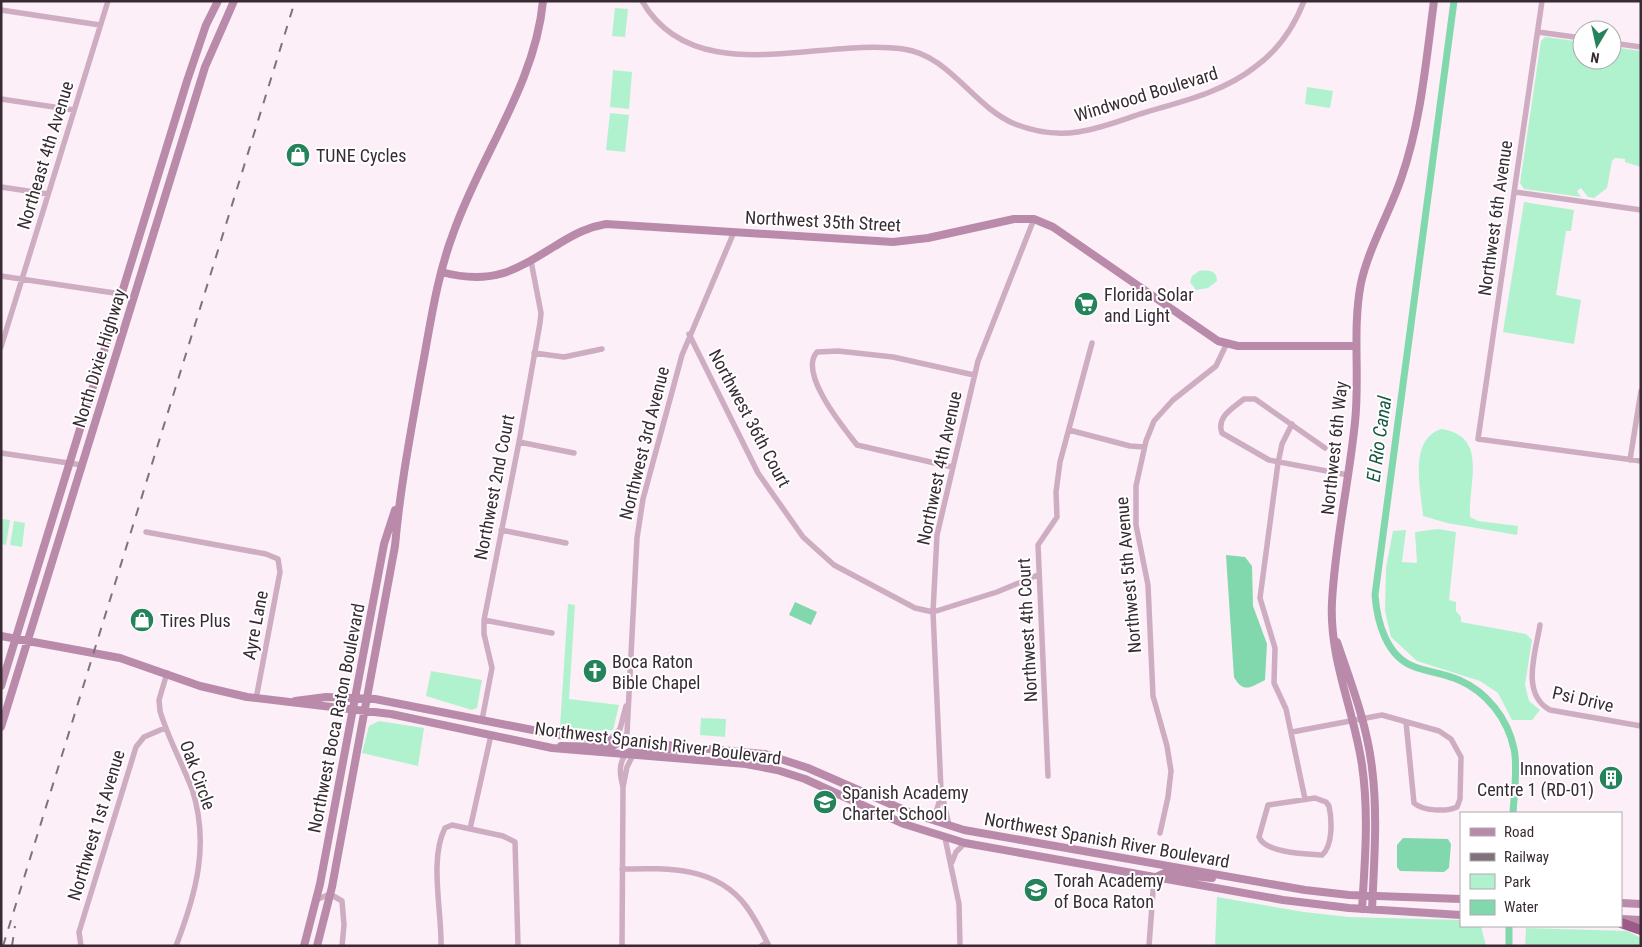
<svg xmlns="http://www.w3.org/2000/svg" width="1642" height="947" font-family="'Roboto Condensed',sans-serif">
	<style>
		.green { fill: #b0f2ce }
		.water { fill: #80d8ac }
		.lines { fill: none; stroke-linecap: round; stroke-linejoin: round }
		.canal { stroke: #80d8ac; stroke-width: 7 }
		.street { stroke: #ceadc2; stroke-width: 5.5 }
		.secondary { stroke: #ba8aaa; stroke-width: 8 }
		.highway { stroke: #9d5a89; stroke-width: 10 }
		.rail { stroke: #7f727b; stroke-width: 2; stroke-dasharray: 9 9; stroke-linecap: butt }
		.labels { text-anchor: middle; dominant-baseline: central; stroke-width: 4; stroke-linejoin: round; paint-order: stroke }
		.street-label { font-size: 18px; fill: #382b34; stroke: #fff }
		.poi-label { font-size: 18px; fill: #382b34; stroke: #fff; text-anchor: start }
		.water-label { font-size: 19px; font-style: italic; fill: #15593c; stroke: #fff }
	</style>
	<rect width="100%" height="100%" fill="#fceff7"/>
	<path class="green" d="M 615,8 L 628,9 L 625,37 L 612,36 Z
		M 1545,37 L 1582,42 L 1582,60 L 1612,60 L 1612,47 L 1641,51 L 1641,167 L 1625,162 L 1625,159 L 1615,158 L 1612,161 L 1607,188 L 1594,198 L 1588,197 L 1581,188 L 1577,191 L 1581,197 L 1524,189 L 1520,183 L 1541,41 Z
		M 613,70 L 632,72 L 629,109 L 610,107 Z
		M 1307,87 L 1333,91 L 1330,108 L 1305,104 Z
		M 610,113 L 629,115 L 625,152 L 606,150 Z
		M 1524,202 L 1574,210 L 1571,231 L 1566,231 L 1556,295 L 1581,300 L 1574,344 L 1503,332 Z
		M 1199,271 C 1208,270 1217,270 1217,281 L 1208,288 L 1196,290 L 1190,282 L 1192,276 Z
		M 1441,429 C 1489,436 1468,482 1470,517 L 1478,521 L 1518,526 L 1517,535 L 1447,523 L 1423,516 C 1421,490 1408,440 1441,429 Z
		M 1,519 L 10,520 L 6,545 L 1,544 Z
		M 14,521 L 25,523 L 22,547 L 10,545 Z
		M 1438,529 L 1456,532 L 1449,600 L 1456,602 L 1456,611 L 1461,617 L 1461,622 L 1526,634 L 1532,640 L 1525,685 L 1529,701 L 1540,710 L 1532,720 L 1512,720 L 1498,693 L 1480,681 L 1417,661 L 1391,637 L 1385,611 L 1386,568 L 1393,531 L 1406,530 L 1402,562 L 1417,563 L 1415,532 Z
		M 568,604 L 575,605 L 569,699 L 619,705 L 613,730 L 590,731 L 560,727 Z
		M 431,671 L 482,680 L 477,708 L 472,710 L 426,696 Z
		M 701,718 L 726,719 L 725,737 L 700,735 Z
		M 379,721 L 424,728 L 418,766 L 362,753 L 369,726 Z
		M 1217,897 L 1304,912 L 1348,917 L 1461,920 L 1461,926 L 1481,926 L 1486,946 L 1215,946 Z
		M 1526,928 L 1627,931 L 1641,938 L 1641,946 L 1525,946 Z"/>
	<path class="water" d="M 1226,555 L 1245,557 L 1252,566 L 1253,606 L 1267,644 L 1265,680 C 1251,687 1243,694 1234,677 Z
		M 795,602 L 817,612 L 811,625 L 789,615 Z
		M 1403,838 L 1448,839 L 1451,844 L 1449,868 L 1444,872 L 1400,871 L 1397,867 L 1397,845 Z"/>
	<g class="lines">
		<path class="canal" d="M 1454,1 L 1375,595 C 1377,621 1386,657 1415,667 C 1429,672 1445,674 1459,680 C 1487,692 1508,719 1514,749 C 1518,766 1514,795 1513,813
			M 1509,926 L 1509,946"/>
		<path class="street" d="M 642,1 C 695,92 820,37 903,49 C 950,55 973,107 1015,124 C 1035,132 1057,135 1078,132 C 1099,129 1120,121 1140,114 C 1179,102 1222,93 1255,67 C 1277,51 1294,27 1304,1
			M 1542,1 L 1478,439 L 1641,461
			M 1,10 L 100,25
			M 1538,32 L 1582,38
			M 1612,43 L 1641,47
			M 1,99 L 74,110
			M 1,187 L 48,194
			M 1515,192 L 1641,210
			M 1,276 L 121,294
			M 689,334 L 758,473 L 803,537 L 834,565 L 915,608 L 933,612 L 997,592 L 1038,575
			M 1,347 L 108,1
			M 534,353 L 564,357 L 602,349
			M 1292,424 L 1282,444 L 1278,463 L 1260,598 L 1275,648 L 1274,683 L 1286,709 L 1305,799
			M 1069,430 L 1130,446 L 1144,447
			M 519,442 L 574,453
			M 1325,448 L 1255,399 L 1244,399 C 1233,408 1216,417 1222,433 L 1269,460 L 1348,475
			M 1,453 L 82,465
			M 1630,460 L 1641,391
			M 952,467 L 857,445 C 843,427 798,373 817,352 L 838,351 L 893,357 L 974,375
			M 501,530 L 566,543
			M 146,532 L 266,554 L 278,559 L 280,572 L 256,699
			M 484,620 L 552,633
			M 1540,625 C 1536,651 1520,694 1550,710 L 1641,726
			M 167,673 L 159,700 L 160,711 C 168,738 182,763 192,789 C 210,844 196,894 176,946
			M 482,720 L 492,668 L 484,634 L 484,620 L 519,442 L 540,323 L 541,313 L 531,261
			M 1292,732 L 1382,715 L 1439,731 L 1451,739 L 1461,757 L 1460,799 L 1457,807 C 1446,812 1423,811 1414,803 L 1406,722
			M 609,740 L 620,729 L 626,706
			M 622,741 L 627,733 L 637,538 L 643,499 L 682,355 L 734,232
			M 1048,776 L 1038,545 L 1057,517 L 1056,492 L 1060,462 L 1092,343
			M 623,787 L 627,767 L 633,755
			M 1315,798 L 1326,802 L 1329,806 C 1332,820 1333,846 1322,855 C 1306,854 1265,853 1259,837 L 1268,805 Z
			M 926,818 L 936,812 L 941,796
			M 949,825 L 941,790 L 933,612 L 937,535 L 978,361 L 1034,219
			M 470,829 L 491,735
			M 1160,833 L 1168,797 L 1171,771 L 1167,746 L 1153,696 L 1148,585 L 1136,525 L 1136,486 L 1146,441 L 1154,421 L 1173,400 L 1216,366 L 1226,345
			M 945,838 L 959,904 L 960,946
			M 952,862 L 956,852 L 965,843
			M 622,869 C 667,868 716,866 746,906 C 755,918 762,932 769,946
			M 316,900 L 330,894 L 342,901 L 344,925 L 342,946
			M 81,946 L 79,932 L 136,747 L 144,737 L 165,728
			M 441,946 C 442,912 429,859 445,828 L 452,825 L 503,836 L 515,842 L 518,946
			M 622,946 L 623,787 C 620,775 618,764 626,754
			M 761,946 L 767,942
			M 1149,946 L 1154,878"/>
		<path class="secondary" d="M 441,272 C 494,286 516,270 560,243 C 575,234 588,227 606,224 L 893,242 L 928,238 L 1014,219 L 1034,219 L 1053,227 L 1218,341 L 1238,346 L 1356,346
			M 1,636 L 120,658 L 200,686 L 247,697 L 391,714 L 552,748 L 746,764 L 777,770 L 805,779 L 904,824 L 965,843 L 1283,900 L 1349,908 L 1461,915
			M 1337,642 C 1351,683 1367,724 1372,768 C 1378,815 1374,862 1372,910
			M 1,686 L 187,81 L 206,25 L 218,1
			M 295,701 L 326,697 L 375,699 L 558,735 L 765,754 L 808,768 L 911,813 L 964,830 L 1305,890 L 1349,895 L 1461,899
			M 1,727 L 205,67 L 234,1
			M 561,746 L 611,747 L 622,741
			M 626,754 C 642,742 669,753 688,749
			M 743,760 L 768,757
			M 1154,878 L 1165,873 L 1212,878
			M 1621,903 L 1641,904
			M 1362,909 C 1365,861 1369,813 1362,765 C 1354,710 1329,659 1332,602 C 1335,542 1349,482 1355,422 C 1360,376 1352,329 1361,283 C 1369,247 1389,214 1401,179 C 1421,122 1426,61 1434,1
			M 1621,919 L 1641,920
			M 304,946 L 320,884 L 384,544 L 395,510
			M 317,946 L 332,887 L 395,546 C 400,488 411,431 421,374 C 430,327 436,279 453,234 C 480,156 535,85 543,1"/>
		<path class="highway" d="M 1621,923 L 1641,930"/>
		<path class="rail" d="M 3,946 L 295,1
			M 12,946 L 15,926"/>
	</g>
	<defs>
		<g id="shop-disc" transform="scale(1.25)"><circle r="9.5" fill="#24835b" stroke="#fff"/><path d="M-5-2.5h2.3a2.7 3.5 0 0 1 5.4 0H5L5.5 6h-11ZM-1.5-2.5h3a1.5 2.3 0 0 0-3 0Z" fill="#fff"/></g>
		<g id="supermarket-disc" transform="scale(1.25)"><circle r="9.5" fill="#24835b" stroke="#fff"/><path d="M-6-5.5h2.5l.6 2H6L4.5 2H-2.5L-4.4-4H-6ZM-1.5 3.2a1.3 1.3 0 1 0 .1 0ZM3 3.2a1.3 1.3 0 1 0 .1 0Z" fill="#fff"/></g>
		<g id="church-disc" transform="scale(1.25)"><circle r="9.5" fill="#24835b" stroke="#fff"/><path d="M-1.2-6h2.4v3.5h3.3v2.4h-3.3V6h-2.4V-.1h-3.3v-2.4h3.3Z" fill="#fff"/></g>
		<g id="building-disc" transform="scale(1.25)"><circle r="9.5" fill="#24835b" stroke="#fff"/><path d="M-4-6H4V6H1V3H-1V6H-4ZM-2.5-4.3h1.7v1.8h-1.7ZM.8-4.3h1.7v1.8H.8ZM-2.5-1h1.7V.8h-1.7ZM.8-1h1.7V.8H.8Z" fill="#fff"/></g>
		<g id="school-disc" transform="scale(1.25)"><circle r="9.5" fill="#24835b" stroke="#fff"/><path d="M0-5L7-2L0 1L-7-2ZM-4 1L0 2.5L4 1V4Q0 6-4 4Z" fill="#fff"/></g>
	</defs>
	<g fill-rule="evenodd">
		<use href="#shop-disc" x="298" y="155"/>
		<use href="#supermarket-disc" x="1086" y="304"/>
		<use href="#shop-disc" x="142" y="620"/>
		<use href="#church-disc" x="595" y="671"/>
		<use href="#building-disc" x="1611" y="778"/>
		<use href="#school-disc" x="825" y="802"/>
		<use href="#school-disc" x="1036" y="890"/>
	</g>
	<g class="labels">
		<g class="street-label">
			<text transform="translate(1146 94) rotate(-17)">Windwood Boulevard</text>
			<text transform="translate(45 155) rotate(-73)">Northeast 4th Avenue</text>
			<text transform="translate(1495 218) rotate(-82)">Northwest 6th Avenue</text>
			<text transform="translate(823 221) rotate(3)">Northwest 35th Street</text>
			<text transform="translate(99 358) rotate(-73)">North Dixie Highway</text>
			<text transform="translate(750 418) rotate(62)">Northwest 36th Court</text>
			<text transform="translate(644 443) rotate(-76)">Northwest 3rd Avenue</text>
			<text transform="translate(1334 448) rotate(-84)">Northwest 6th Way</text>
			<text transform="translate(939 468) rotate(-78)">Northwest 4th Avenue</text>
			<text transform="translate(494 487) rotate(-79)">Northwest 2nd Court</text>
			<text transform="translate(1128 575) rotate(-95)">Northwest 5th Avenue</text>
			<text transform="translate(255 625) rotate(-79)">Ayre Lane</text>
			<text transform="translate(1027 630) rotate(-93)">Northwest 4th Court</text>
			<text transform="translate(1583 699) rotate(13)">Psi Drive</text>
			<text transform="translate(336 718) rotate(-79)">Northwest Boca Raton Boulevard</text>
			<text transform="translate(658 743) rotate(7)">Northwest Spanish River Boulevard</text>
			<text transform="translate(198 775) rotate(70)">Oak Circle</text>
			<text transform="translate(96 825) rotate(-73)">Northwest 1st Avenue</text>
			<text transform="translate(1107 840) rotate(10)">Northwest Spanish River Boulevard</text>
		</g>
		<g class="poi-label">
			<text x="316" y="155">TUNE Cycles</text>
			<text x="1104" y="294">Florida Solar<tspan x="1104" dy="21">and Light</tspan></text>
			<text x="160" y="620">Tires Plus</text>
			<text x="612" y="661">Boca Raton<tspan x="612" dy="21">Bible Chapel</tspan></text>
			<text x="1594" y="768" text-anchor="end">Innovation<tspan x="1594" dy="21">Centre 1 (RD-01)</tspan></text>
			<text x="842" y="792">Spanish Academy<tspan x="842" dy="21">Charter School</tspan></text>
			<text x="1054" y="880">Torah Academy<tspan x="1054" dy="21">of Boca Raton</tspan></text>
		</g>
		<g class="water-label">
			<text transform="translate(1379 439) rotate(-82)">El Rio Canal</text>
		</g>
	</g>
	<rect width="1642" height="947" fill="none" stroke="#382b34" stroke-width="5"/>
	<rect x="1460" y="812" width="162" height="115" fill="#ffffff" stroke="#afaaae"/>
	<rect x="1470" y="828" width="25" height="8" fill="#ba8aaa" stroke="#afaaae"/>
	<text x="1504" y="837" font-size="15" fill="#382b34">Road</text>
	<rect x="1470" y="853" width="25" height="8" fill="#7f727b" stroke="#afaaae"/>
	<text x="1504" y="862" font-size="15" fill="#382b34">Railway</text>
	<rect x="1470" y="874" width="25" height="15" fill="#b0f2ce" stroke="#afaaae"/>
	<text x="1504" y="887" font-size="15" fill="#382b34">Park</text>
	<rect x="1470" y="900" width="25" height="15" fill="#80d8ac" stroke="#afaaae"/>
	<text x="1504" y="912" font-size="15" fill="#382b34">Water</text>
	<g transform="translate(1597 45) rotate(189)"><circle r="24" fill="#ffffff" stroke="#afaaae"/>
	<path d="M0-4L9 19L0 12L-9 19Z" fill="#24835b"/>
	<text y="-8" font-size="14" font-weight="bold" text-anchor="middle" fill="#382b34">N</text>
	</g>
</svg>
